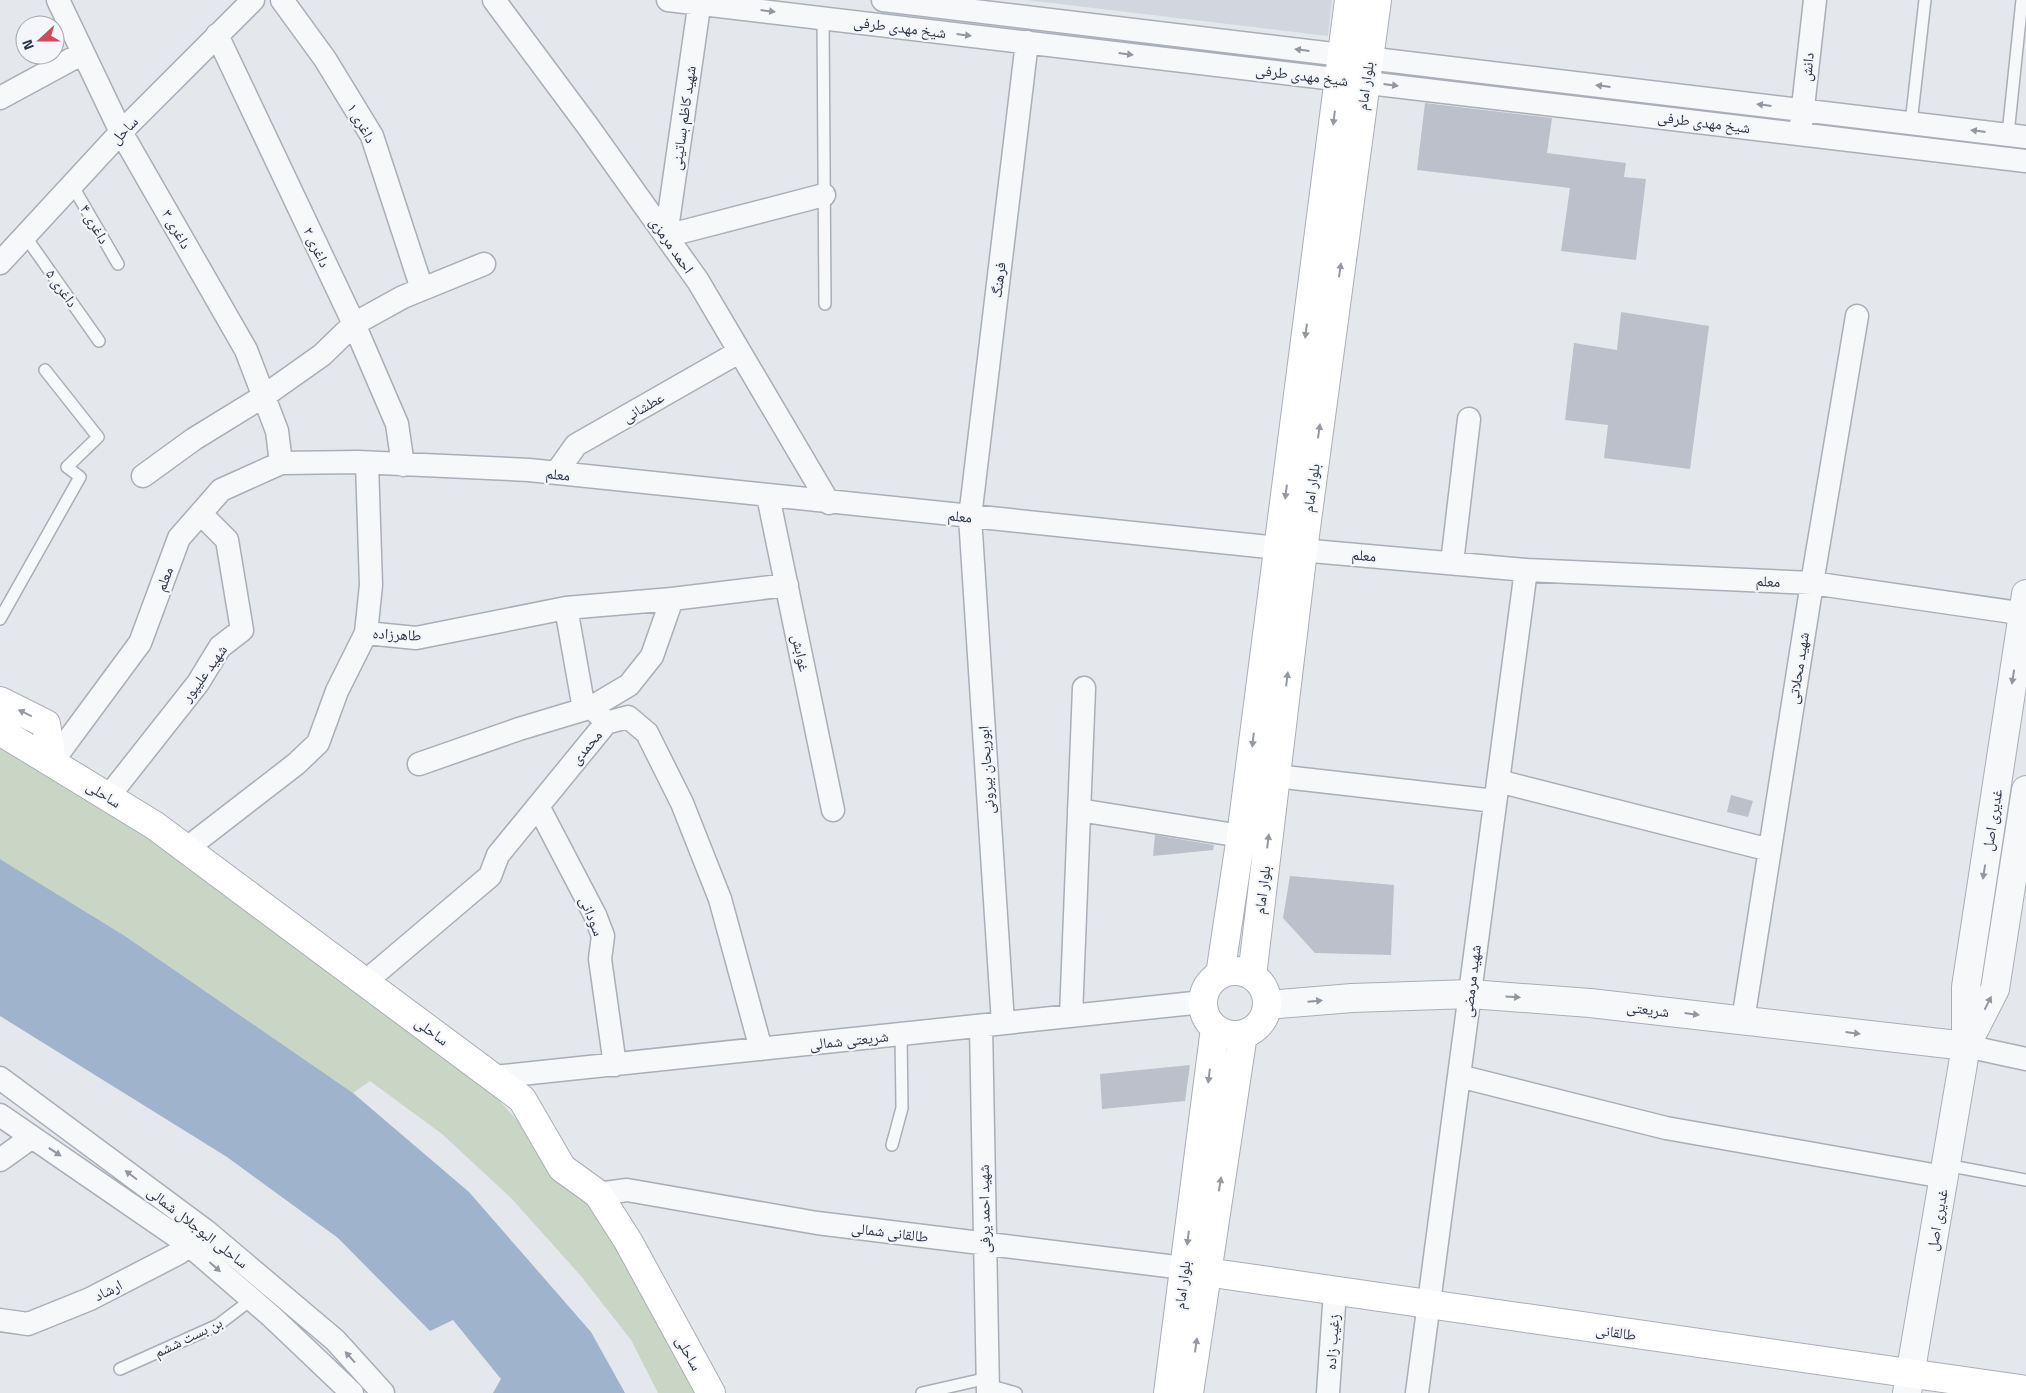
<svg xmlns="http://www.w3.org/2000/svg" width="2026" height="1393" font-family="'Titillium Web','Noto Naskh Arabic',sans-serif">
	<style>
		.built { fill: #d2d6de }
		.green { fill: #c9d6c5 }
		.water { fill: #9fb4cc }
		.building { fill: #bbc0ca }
		.lines { fill: none; stroke-linecap: round; stroke-linejoin: round }
		.service-casing { stroke: #a9aeb7; stroke-width: 14 }
		.minor-casing { stroke: #a9aeb7; stroke-width: 25 }
		.tertiary-casing { stroke: #a9aeb7; stroke-width: 30 }
		.secondary-casing { stroke: #a9aeb7; stroke-width: 30 }
		.service { stroke: #f7f8fa; stroke-width: 11 }
		.minor { stroke: #f7f8fa; stroke-width: 22 }
		.tertiary { stroke: #f7f8fa; stroke-width: 28 }
		.secondary { stroke: #fff; stroke-width: 28 }
		.oneway { fill: #9196a0 }
		.oneway2 { fill: #959aa2 }
		.labels { text-anchor: middle; dominant-baseline: central; stroke-width: 4.5; stroke-linejoin: round; paint-order: stroke }
		.street-label { font-size: 15px; fill: #2b3445; stroke: #f4f6f9 }
	</style>
	<rect width="100%" height="100%" fill="#e4e7ec"/>
	<path class="built" d="M 1026,0 L 1332,0 L 1328,36 Z"/>
	<path class="green" d="M 0,744 L 136,827 L 254,918 L 481,1080 L 594,1207 L 701,1393 L 658,1393 L 631,1340 L 581,1276 L 511,1198 L 442,1134 L 370,1081 L 353,1093 L 125,936 L 0,859 Z"/>
	<path class="water" d="M 0,859 L 125,936 L 353,1093 L 469,1192 L 591,1332 L 625,1393 L 493,1393 L 501,1379 L 453,1320 L 430,1331 L 338,1238 L 227,1157 L 0,1016 Z"/>
	<path class="building" d="M 1425,103 L 1552,118 L 1547,153 L 1626,163 L 1624,177 L 1646,179 L 1636,260 L 1561,251 L 1570,188 L 1417,170 Z
		M 1621,312 L 1709,326 L 1690,469 L 1604,458 L 1608,425 L 1565,420 L 1574,343 L 1617,350 Z
		M 1731,795 L 1753,801 L 1748,817 L 1727,812 Z
		M 1155,835 L 1214,845 L 1213,850 L 1153,856 Z
		M 1290,876 L 1394,885 L 1391,955 L 1315,953 L 1283,918 Z
		M 1190,1065 L 1185,1101 L 1102,1109 L 1100,1074 Z"/>
	<g class="lines">
		<g class="service-casing">
			<path id="service" d="M 823,18 L 825,304
				M 1911,123 L 1925,0
				M 2008,134 L 2022,0
				M 72,185 L 118,264
				M 25,236 L 99,341
				M 0,619 L 80,477 L 67,467 L 98,437 L 45,370
				M 892,1145 L 902,1108 L 901,1034
				M 1946,1165 L 2026,1180
				M 120,1369 L 218,1325 L 252,1299
				M 988,1385 L 1016,1393
				M 922,1393 L 988,1378"/>
		</g>
		<g class="minor-casing">
			<path id="minor" d="M 58,0 L 121,132 L 246,350 L 277,431 L 281,463
				M 282,0 L 325,59 L 372,136 L 422,289
				M 494,0 L 587,125 L 698,281 L 829,503
				M 668,0 L 2026,161
				M 700,0 L 666,236 L 824,195
				M 883,0 L 2026,137
				M 217,35 L 354,324 L 397,424 L 403,465
				M 0,98 L 83,53
				M 1801,125 L 1815,0
				M 0,263 L 121,132 L 253,0
				M 367,463 L 371,585 L 366,633 L 416,638 L 566,608 L 672,599
				M 556,473 L 576,445 L 739,352
				M 143,476 L 194,439 L 264,396 L 322,355 L 354,324 L 403,297 L 484,264
				M 768,496 L 833,810
				M 1452,563 L 1469,419
				M 566,608 L 584,709
				M 592,707 L 629,685 L 652,656 L 672,599 L 787,585
				M 52,762 L 140,643 L 179,538 L 221,490 L 281,463 L 358,462 L 529,470 L 1278,548 L 1526,570 L 1812,583 L 2026,614
				M 419,764 L 519,729 L 592,707 L 602,718
				M 1276,776 L 1495,801
				M 1498,781 L 1770,850
				M 108,797 L 198,683 L 220,647 L 242,630 L 227,540 L 201,514
				M 538,806 L 595,915 L 603,936 L 600,959 L 615,1065
				M 1079,810 L 1241,836
				M 186,849 L 296,764 L 318,743 L 337,691 L 366,633
				M 365,982 L 490,876 L 498,855 L 606,723 L 628,717 L 647,733 L 682,803 L 720,899 L 761,1049
				M 1071,1016 L 1084,688
				M 1743,1020 L 1812,583 L 1857,316
				M 1003,1023 L 970,517 L 1027,42
				M 981,1026 L 988,1393
				M 1966,1046 L 2026,1059
				M 1459,1076 L 1666,1128 L 1944,1177
				M 494,1077 L 1203,1002
				M 0,1078 L 206,1231 L 335,1340 L 383,1393
				M 0,1115 L 189,1245 L 271,1316 L 352,1393
				M 0,1160 L 32,1137
				M 598,1194 L 627,1190 L 817,1223 L 1184,1268
				M 0,1320 L 28,1324 L 90,1299 L 179,1253 L 199,1237
				M 1328,1393 L 1335,1291
				M 1417,1393 L 1526,570"/>
		</g>
		<g class="tertiary-casing">
			<path id="tertiary" d="M 1267,1005 L 1352,998 L 1470,994 L 1590,1003 L 1966,1046
				M 1969,1040 L 1995,989 L 2026,790
				M 1907,1393 L 1966,1046 L 1966,987 L 2026,594"/>
		</g>
		<g class="secondary-casing">
			<path id="secondary" d="M 0,701 L 46,724 L 52,762
				M 0,731 L 154,825 L 522,1099 L 562,1168 L 598,1194 L 628,1241 L 711,1393
				M1203 1003a32 32 0 1 1 64 0a32 32 0 1 1-64 0Z
				M 1220,975 L 1241,836 L 1349,0
				M 1252,976 L 1303,550 L 1377,0
				M 1206,1272 L 2026,1390
				M 1168,1393 L 1215,1028
				M 1189,1393 L 1243,1034"/>
		</g>
		<use href="#service" class="service"/>
		<use href="#minor" class="minor"/>
		<use href="#tertiary" class="tertiary"/>
		<use href="#secondary" class="secondary"/>
	</g>
	<defs><path id="oneway-solid" d="M-6-.8H1V-3.2L6.5 0L1 3.2V.8H-6Z" transform="scale(1.25)"/></defs>
	<g class="oneway">
		<use href="#oneway-solid" transform="translate(768 11) rotate(7)"/>
		<use href="#oneway-solid" transform="translate(964 35) rotate(7)"/>
		<use href="#oneway-solid" transform="translate(1302 50) rotate(-173)"/>
		<use href="#oneway-solid" transform="translate(1126 54) rotate(7)"/>
		<use href="#oneway-solid" transform="translate(1391 85) rotate(7)"/>
		<use href="#oneway-solid" transform="translate(1603 86) rotate(-173)"/>
		<use href="#oneway-solid" transform="translate(1764 105) rotate(-173)"/>
		<use href="#oneway-solid" transform="translate(1978 131) rotate(-173)"/>
		<use href="#oneway-solid" transform="translate(2013 677) rotate(99)"/>
		<use href="#oneway-solid" transform="translate(1984 872) rotate(99)"/>
		<use href="#oneway-solid" transform="translate(1513 997) rotate(4)"/>
		<use href="#oneway-solid" transform="translate(1315 1001) rotate(-5)"/>
		<use href="#oneway-solid" transform="translate(1988 1003) rotate(-63)"/>
		<use href="#oneway-solid" transform="translate(1692 1014) rotate(7)"/>
		<use href="#oneway-solid" transform="translate(1853 1033) rotate(7)"/>
		<use href="#oneway-solid" transform="translate(55 1152) rotate(34)"/>
		<use href="#oneway-solid" transform="translate(131 1175) rotate(-143)"/>
		<use href="#oneway-solid" transform="translate(215 1267) rotate(41)"/>
		<use href="#oneway-solid" transform="translate(350 1357) rotate(-132)"/>
	</g>
	<g class="oneway2">
		<use href="#oneway-solid" transform="translate(1334 118) rotate(97)"/>
		<use href="#oneway-solid" transform="translate(1340 270) rotate(-82)"/>
		<use href="#oneway-solid" transform="translate(1306 331) rotate(97)"/>
		<use href="#oneway-solid" transform="translate(1319 431) rotate(-82)"/>
		<use href="#oneway-solid" transform="translate(1286 492) rotate(97)"/>
		<use href="#oneway-solid" transform="translate(1287 679) rotate(-83)"/>
		<use href="#oneway-solid" transform="translate(25 713) rotate(-154)"/>
		<use href="#oneway-solid" transform="translate(1253 740) rotate(97)"/>
		<use href="#oneway-solid" transform="translate(1268 841) rotate(-83)"/>
		<use href="#oneway-solid" transform="translate(1209 1076) rotate(97)"/>
		<use href="#oneway-solid" transform="translate(1220 1184) rotate(-81)"/>
		<use href="#oneway-solid" transform="translate(1188 1238) rotate(97)"/>
		<use href="#oneway-solid" transform="translate(1196 1345) rotate(-82)"/>
	</g>
	<g class="labels">
		<g class="street-label">
			<text transform="translate(900 27) rotate(7)">شیخ مهدی طرفی</text>
			<text transform="translate(1807 67) rotate(-84)">دانش</text>
			<text transform="translate(1302 75) rotate(7)">شیخ مهدی طرفی</text>
			<text transform="translate(1365 86) rotate(-82)">بلوار امام</text>
			<text transform="translate(683 118) rotate(-82)">شهید کاظم بساتینی</text>
			<text transform="translate(1704 122) rotate(7)">شیخ مهدی طرفی</text>
			<text transform="translate(362 123) rotate(61)">داغری ۱</text>
			<text transform="translate(124 130) rotate(-46)">ساحل</text>
			<text transform="translate(95 224) rotate(60)">داغری ۴</text>
			<text transform="translate(177 229) rotate(60)">داغری ۳</text>
			<text transform="translate(672 245) rotate(55)">احمد مرمزی</text>
			<text transform="translate(317 247) rotate(65)">داغری ۲</text>
			<text transform="translate(998 280) rotate(-83)">فرهنگ</text>
			<text transform="translate(62 288) rotate(55)">داغری ۵</text>
			<text transform="translate(643 407) rotate(-30)">عطشانی</text>
			<text transform="translate(558 474) rotate(6)">معلم</text>
			<text transform="translate(1311 488) rotate(-82)">بلوار امام</text>
			<text transform="translate(960 516) rotate(6)">معلم</text>
			<text transform="translate(1364 555) rotate(5)">معلم</text>
			<text transform="translate(164 579) rotate(-69)">معلم</text>
			<text transform="translate(1768 581) rotate(3)">معلم</text>
			<text transform="translate(397 634) rotate(3)">طاهرزاده</text>
			<text transform="translate(801 653) rotate(78)">غوابش</text>
			<text transform="translate(1798 668) rotate(-81)">شهید محلاتی</text>
			<text transform="translate(204 673) rotate(-54)">شهید علیپور</text>
			<text transform="translate(586 747) rotate(-50)">محمدی</text>
			<text transform="translate(986 770) rotate(-94)">ابوریحان بیرونی</text>
			<text transform="translate(104 794) rotate(32)">ساحلی</text>
			<text transform="translate(1992 820) rotate(-81)">غدیری اصل</text>
			<text transform="translate(1262 890) rotate(-83)">بلوار امام</text>
			<text transform="translate(592 916) rotate(68)">سودانی</text>
			<text transform="translate(1471 981) rotate(-83)">شهید مرمضی</text>
			<text transform="translate(1648 1009) rotate(7)">شریعتی</text>
			<text transform="translate(432 1031) rotate(36)">ساحلی</text>
			<text transform="translate(849 1040) rotate(-6)">شریعتی شمالی</text>
			<text transform="translate(984 1209) rotate(-91)">شهید احمد یرفی</text>
			<text transform="translate(1937 1220) rotate(-80)">غدیری اصل</text>
			<text transform="translate(198 1227) rotate(38)">ساحلی البوجلال شمالی</text>
			<text transform="translate(890 1232) rotate(7)">طالقانی شمالی</text>
			<text transform="translate(1182 1285) rotate(-83)">بلوار امام</text>
			<text transform="translate(108 1290) rotate(-27)">ارشاد</text>
			<text transform="translate(1616 1332) rotate(8)">طالقانی</text>
			<text transform="translate(188 1337) rotate(-26)">بن بست ششم</text>
			<text transform="translate(1332 1342) rotate(-86)">زغیب زاده</text>
			<text transform="translate(689 1353) rotate(61)">ساحلی</text>
		</g>
	</g>
	<g transform="translate(40 40) rotate(249)"><circle r="24" fill="#f4f6f9" stroke="#a4a8b1"/>
	<path d="M0-4L9 19L0 12L-9 19Z" fill="#d1495b"/>
	<text y="-8" font-size="14" font-weight="bold" text-anchor="middle" fill="#2b3445">N</text>
	</g>
</svg>
